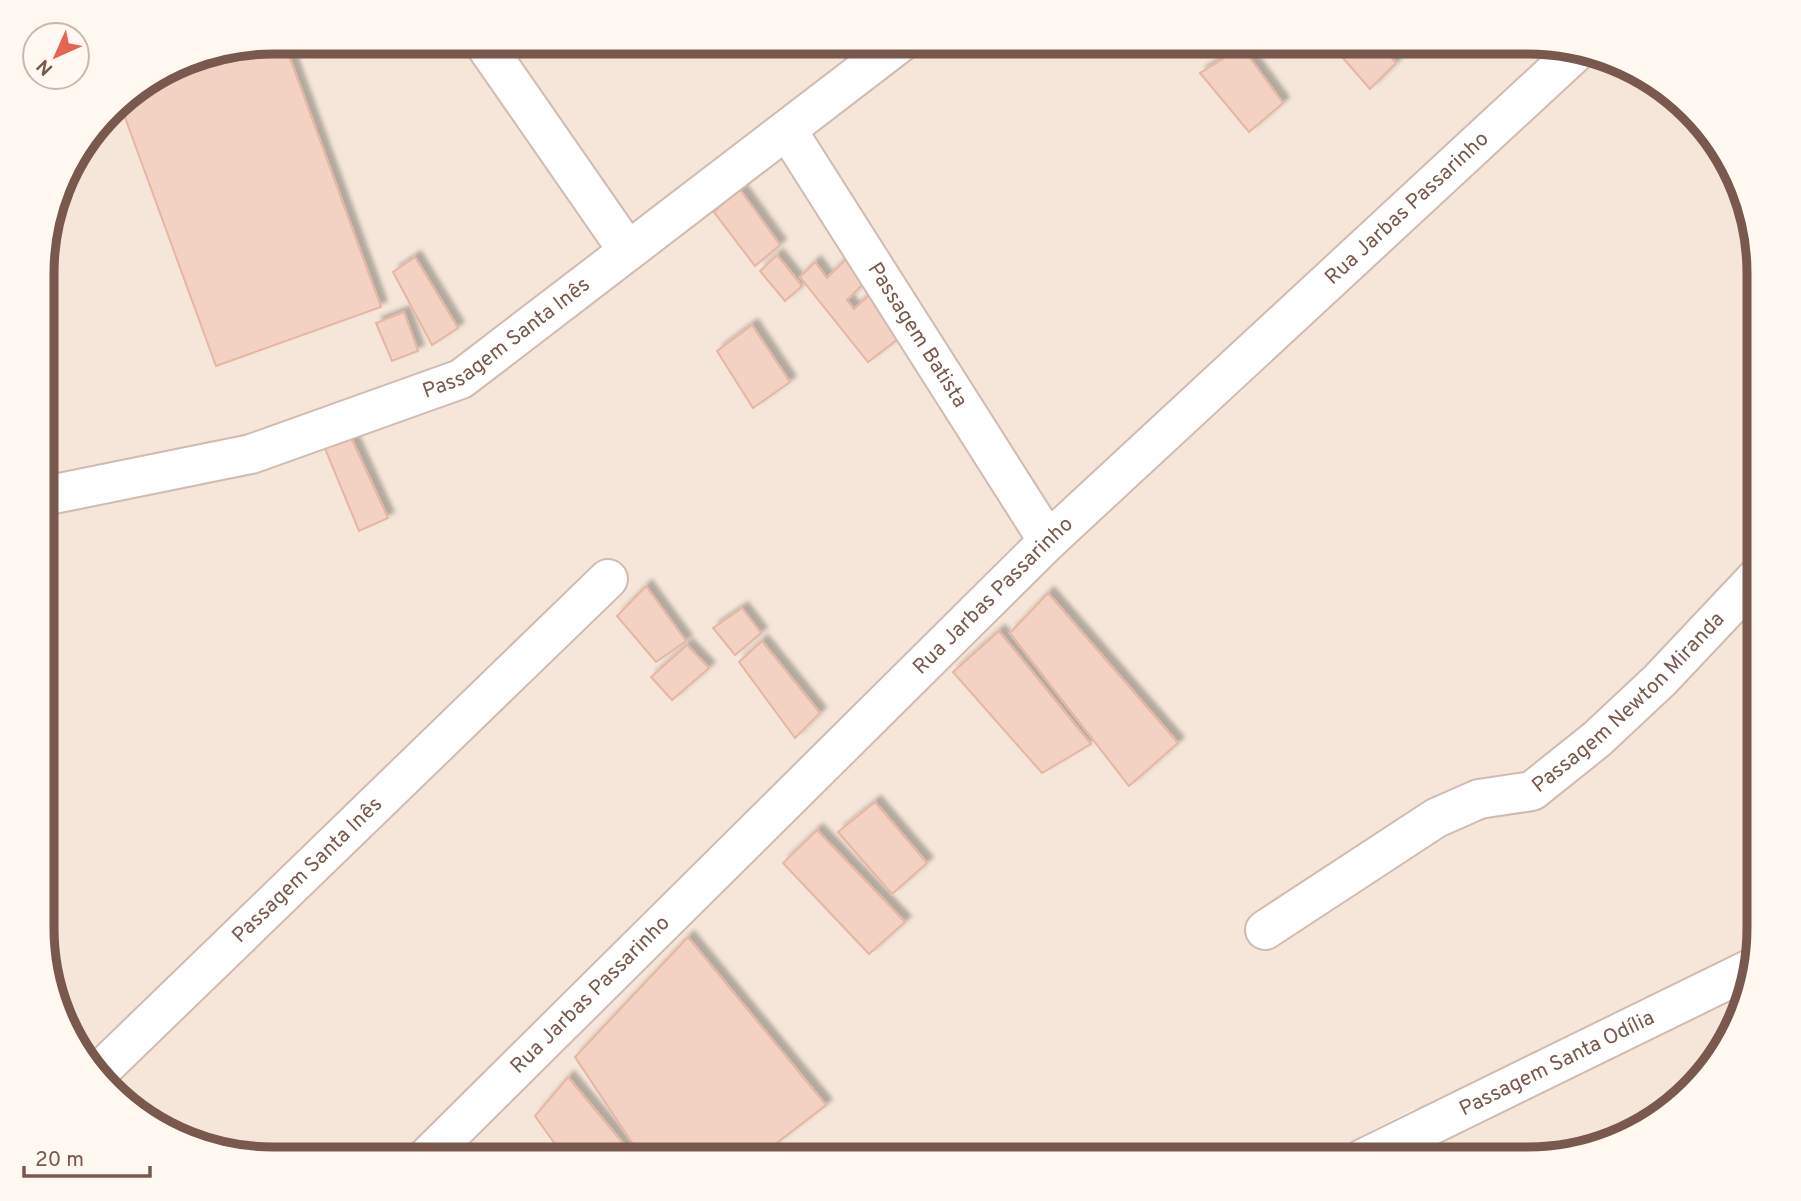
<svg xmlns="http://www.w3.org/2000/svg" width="1801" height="1201" font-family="Overpass,sans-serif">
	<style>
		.residential { fill: #f5e6d9 }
		.building { fill: #f3d1c3; stroke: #e6b6a3; stroke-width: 2; filter: url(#shadow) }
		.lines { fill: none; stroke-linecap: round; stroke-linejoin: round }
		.minor-casing { stroke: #d0bbb0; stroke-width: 42 }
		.minor { stroke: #fff; stroke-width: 38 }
		.labels { text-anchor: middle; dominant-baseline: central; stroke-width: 5; stroke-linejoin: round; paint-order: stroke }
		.street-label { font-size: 21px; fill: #79594d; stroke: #fff9f2 }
		.rim { fill: none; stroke: #79594d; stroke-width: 9 }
	</style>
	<defs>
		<filter id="shadow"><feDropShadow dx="6" dy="-6" stdDeviation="2" flood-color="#0004"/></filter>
	</defs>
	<rect width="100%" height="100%" fill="#fdf4eb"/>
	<path class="residential" d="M 273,42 L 1529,42 L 1602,54 L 1657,81 L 1728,158 L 1759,258 L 1759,943 L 1720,1057 L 1643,1128 L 1543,1159 L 1448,1159 L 1413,1109 L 1317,1159 L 272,1159 L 199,1147 L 144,1120 L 73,1044 L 44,958 L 44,243 L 66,170 L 120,100 L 185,59 Z"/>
	<path class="building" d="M 273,42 L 284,42 L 381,307 L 216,366 L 119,101 L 185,59 Z
		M 1257,42 L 1284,42 L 1266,55 Z
		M 1329,42 L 1378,42 L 1396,63 L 1370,89 Z
		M 1242,47 L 1283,103 L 1249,132 L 1200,73 Z
		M 739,188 L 780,245 L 755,266 L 714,212 Z
		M 777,255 L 802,286 L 785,301 L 760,271 Z
		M 849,256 L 870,277 L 847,300 L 854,309 L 877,288 L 907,332 L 868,362 L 800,277 L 815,262 L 827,278 Z
		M 415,257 L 458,328 L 432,345 L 393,272 Z
		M 404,312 L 418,351 L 392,361 L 376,323 Z
		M 752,325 L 790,382 L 753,408 L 717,351 Z
		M 349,433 L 388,518 L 359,531 L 324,446 Z
		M 646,586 L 686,641 L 656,662 L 617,616 Z
		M 1048,593 L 1178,743 L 1129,786 L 1010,633 Z
		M 742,608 L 761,633 L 735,655 L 713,628 Z
		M 999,631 L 1091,744 L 1042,773 L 953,672 Z
		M 762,641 L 820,713 L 795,738 L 739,662 Z
		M 687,645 L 709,668 L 672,700 L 651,677 Z
		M 875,802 L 927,863 L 892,894 L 838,832 Z
		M 817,830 L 905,922 L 869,954 L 783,863 Z
		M 688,937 L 826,1105 L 756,1159 L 643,1159 L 575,1057 Z
		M 568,1077 L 636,1159 L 566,1159 L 535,1116 Z"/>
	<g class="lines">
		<g class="minor-casing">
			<g id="minor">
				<path d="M 483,42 L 628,251"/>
				<path id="s1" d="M 787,130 L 1048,541"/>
				<path id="s2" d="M 44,496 L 251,454 L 461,379 L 901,42"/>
				<path id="s3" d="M 1265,930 L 1436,818 L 1479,799 L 1532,791 L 1597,739 L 1660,680 L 1759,575"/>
				<path id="s4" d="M 99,1072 L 608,579"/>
				<path id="s5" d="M 425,1159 L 1048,541 L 1578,50"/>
				<path id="s6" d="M 1362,1159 L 1750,969"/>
			</g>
		</g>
		<use href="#minor" class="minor"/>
	</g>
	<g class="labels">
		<g class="street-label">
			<text stroke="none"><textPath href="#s5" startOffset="1367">Rua Jarbas Passarinho</textPath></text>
			<text stroke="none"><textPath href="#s1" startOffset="243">Passagem Batista</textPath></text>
			<text stroke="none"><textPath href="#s2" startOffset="494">Passagem Santa Inês</textPath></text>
			<text stroke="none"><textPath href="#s5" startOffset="800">Rua Jarbas Passarinho</textPath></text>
			<text stroke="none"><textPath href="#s3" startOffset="436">Passagem Newton Miranda</textPath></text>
			<text stroke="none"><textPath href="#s4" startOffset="290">Passagem Santa Inês</textPath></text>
			<text stroke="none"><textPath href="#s5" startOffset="233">Rua Jarbas Passarinho</textPath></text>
			<text stroke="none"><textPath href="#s6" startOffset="217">Passagem Santa Odília</textPath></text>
		</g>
	</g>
	<path d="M0 0H1801V1201H0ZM273 54H1528A219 219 0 0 1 1747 273V928A219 219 0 0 1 1528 1147H273A219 219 0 0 1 54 928V273A219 219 0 0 1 273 54Z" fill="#fff9f2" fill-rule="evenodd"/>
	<path class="rim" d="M273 54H1528A219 219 0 0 1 1747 273V928A219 219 0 0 1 1528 1147H273A219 219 0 0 1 54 928V273A219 219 0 0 1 273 54Z"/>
	<g transform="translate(56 56) rotate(225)"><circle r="33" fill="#fff9f2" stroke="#c9b9b0" stroke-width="2"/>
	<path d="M0-5L12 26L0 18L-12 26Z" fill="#e66451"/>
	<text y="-10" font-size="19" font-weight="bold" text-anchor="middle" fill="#79594d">N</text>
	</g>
	<path d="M24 1166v10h126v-10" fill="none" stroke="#79594d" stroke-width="3.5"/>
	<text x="35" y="1166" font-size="21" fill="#79594d" stroke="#fff9f2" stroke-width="5" paint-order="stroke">20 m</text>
</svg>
